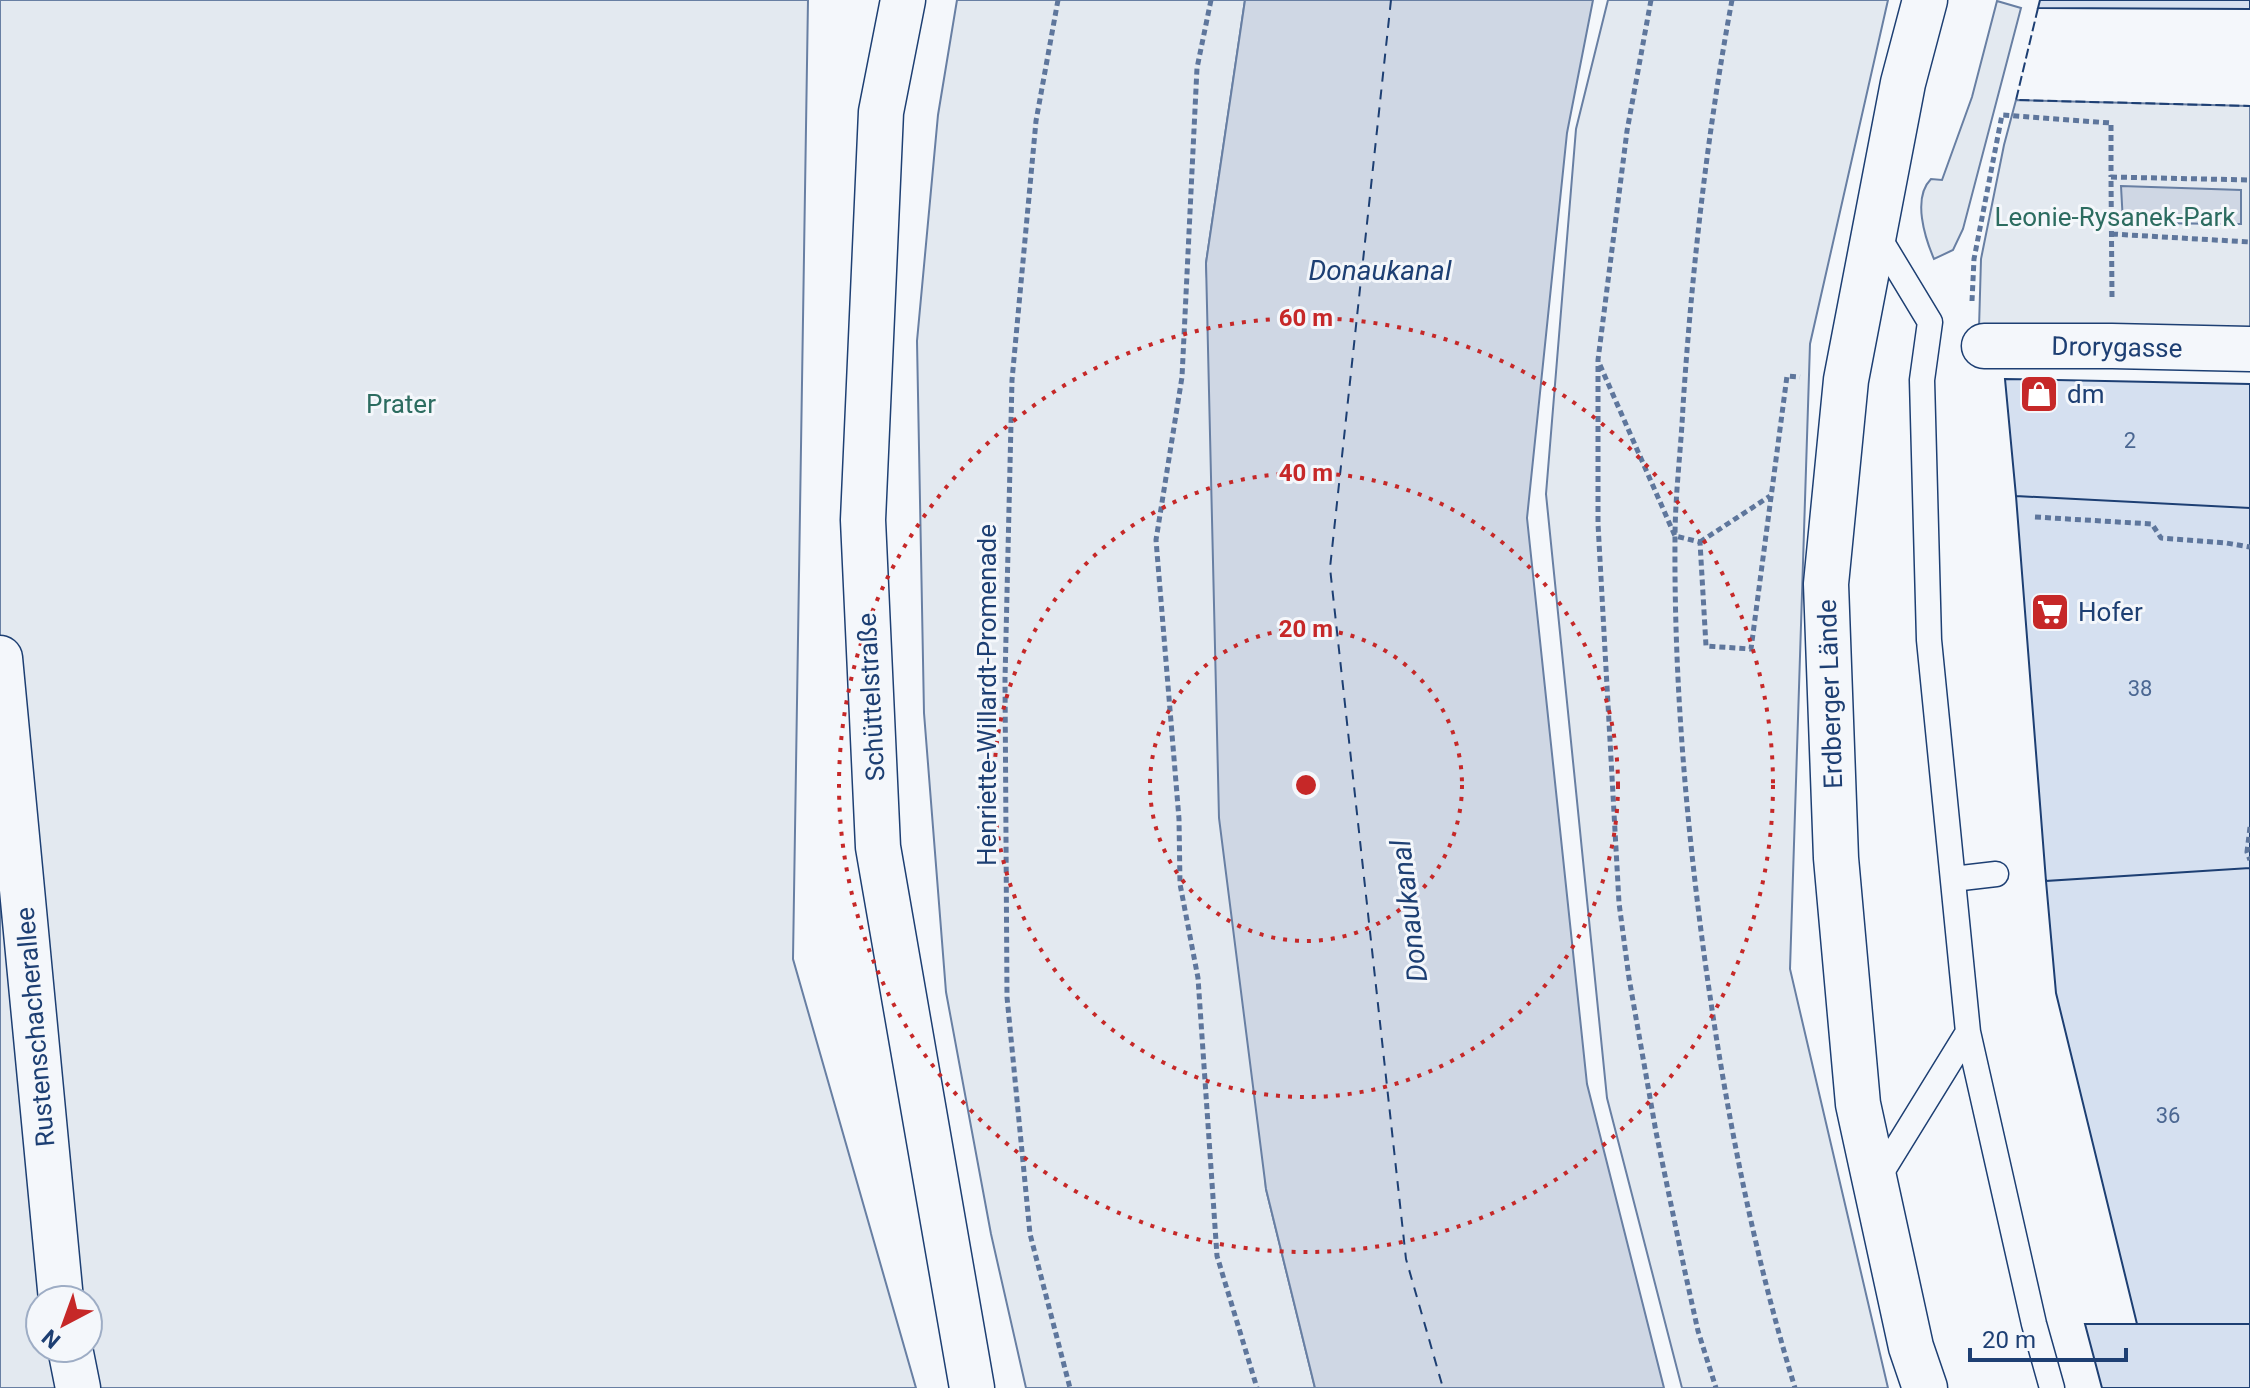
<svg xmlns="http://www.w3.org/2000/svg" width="2250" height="1388" font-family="Roboto,sans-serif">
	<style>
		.green { fill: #e3e9f0; stroke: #687fa3; stroke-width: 2; fill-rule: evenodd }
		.water { fill: #cfd7e4; stroke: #687fa3; stroke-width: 2 }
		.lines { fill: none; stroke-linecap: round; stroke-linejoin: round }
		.ferry { stroke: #1d3f73; stroke-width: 2; stroke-dasharray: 10 8; stroke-linecap: butt }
		.building { fill: #d5e0f0; stroke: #1d3f73; stroke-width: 2 }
		.lane-casing { stroke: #1d3f73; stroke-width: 27 }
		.street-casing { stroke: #1d3f73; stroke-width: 47 }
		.primary-casing { stroke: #1d3f73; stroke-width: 47 }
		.path { stroke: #5e769c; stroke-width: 5; stroke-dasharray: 6 4; stroke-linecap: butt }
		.lane { stroke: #f4f7fb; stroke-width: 24 }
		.street { stroke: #f4f7fb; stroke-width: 44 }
		.primary { stroke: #f4f7fb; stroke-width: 44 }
		.fence { stroke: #1d3f73; stroke-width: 2; stroke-dasharray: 10 4; stroke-linecap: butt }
		.ring { fill: none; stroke: #c62828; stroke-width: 4; stroke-dasharray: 4 8 }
		.labels { text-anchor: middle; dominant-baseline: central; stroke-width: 6; stroke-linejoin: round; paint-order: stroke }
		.number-label { font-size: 22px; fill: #4b6792 }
		.park-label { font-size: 26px; fill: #2c6c60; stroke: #f4f7fb }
		.street-label { font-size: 26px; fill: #1d3f73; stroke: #f4f7fb }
		.poi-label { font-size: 26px; fill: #1d3f73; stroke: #f4f7fb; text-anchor: start }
		.water-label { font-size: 28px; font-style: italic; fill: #1d3f73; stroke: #f4f7fb }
		.centre { fill: #c62828; stroke: #f4f7fb; stroke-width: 4 }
		.ring-label { font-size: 24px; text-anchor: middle; font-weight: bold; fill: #c62828; stroke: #f4f7fb; stroke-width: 6; stroke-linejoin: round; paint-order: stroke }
	</style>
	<rect width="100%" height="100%" fill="#f4f7fb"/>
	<path class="green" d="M 0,0 L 808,0 L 793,959 L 916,1388 L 0,1388 ZM 40,1300 L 88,1300 L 88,1348 L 40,1348 Z
		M 957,0 L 1245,0 L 1206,263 L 1266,1189 L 1315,1388 L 1026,1388 L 991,1234 L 946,992 L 924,713 L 917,341 L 938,115 Z
		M 1608,0 L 1888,0 L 1810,344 L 1790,969 L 1888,1388 L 1682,1388 L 1607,1098 L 1546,494 L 1576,129 Z
		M 1997,1 L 2021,8 L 1963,229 L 1953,250 L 1934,259 C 1925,238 1912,198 1931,179 L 1942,180 L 1972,97 Z
		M 2016,100 L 2250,106 L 2250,333 L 1979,328 L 1981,259 L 2004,145 Z"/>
	<path class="water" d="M 1245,0 L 1593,0 L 1567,133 L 1527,518 L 1587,1084 L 1664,1388 L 1315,1388 L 1266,1189 L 1219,818 L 1206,263 Z
		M 2121,186 L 2241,190 L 2241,224 L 2123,223 Z"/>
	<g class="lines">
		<path class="ferry" d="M 1391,0 L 1330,568 L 1406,1259 L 1443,1388"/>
	</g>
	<path class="building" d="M 2040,0 L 2250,0 L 2250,9 L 2038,8 Z
		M 2040,0 L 2250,0 L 2250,9 L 2038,8 Z
		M 2005,379 L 2250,384 L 2250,508 L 2016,496 Z
		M 2016,496 L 2250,508 L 2250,868 L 2046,881 Z
		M 2250,868 L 2250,1324 L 2137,1324 L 2056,993 L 2046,881 Z
		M 2085,1324 L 2250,1324 L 2250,1388 L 2102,1388 Z"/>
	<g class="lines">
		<g class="lane-casing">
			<path id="lane" d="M 1875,231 L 1930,322 L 1922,380 L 1929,640 L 1968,1032 L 2034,1324 L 2052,1388
				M 1953,879 L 1996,874
				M 1875,1183 L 1968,1032"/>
		</g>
		<g class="street-casing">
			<path id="street" d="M 1984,346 L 2112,346 L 2250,349
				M 0,658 L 61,1300
				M 70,1348 L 78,1388"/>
		</g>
		<g class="primary-casing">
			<path id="primary" d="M 903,0 L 881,112 L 863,520 L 878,847 L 972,1388
				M 1925,1388 L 1911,1347 L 1858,1104 L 1836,858 L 1826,584 L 1846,380 L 1903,83 L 1925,0"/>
		</g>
		<path class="path" d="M 1058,0 L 1036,121 L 1012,380 L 1005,679 L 1007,997 L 1030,1234 L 1070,1388
			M 1211,0 L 1197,68 L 1182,377 L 1156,540 L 1179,819 L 1180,884 L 1198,978 L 1217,1256 L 1257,1388
			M 1651,0 L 1627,131 L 1598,360 L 1598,524 L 1619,903 L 1629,978 L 1656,1132 L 1685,1272 L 1698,1331 L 1716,1388
			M 1732,0 C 1707,134 1692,270 1683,406 C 1681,450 1675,495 1675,539 C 1674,681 1686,821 1705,961 C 1725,1105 1752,1248 1795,1388
			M 2112,234 L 2250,242
			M 2112,297 L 2111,177 L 2250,180
			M 1972,301 L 1974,259 L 2002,115 L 2111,123 L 2111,177
			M 1600,365 L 1675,536 L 1700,542 L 1706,646 L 1751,649 L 1787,376 L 1800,377
			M 2035,517 L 2152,524 L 2161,538 L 2226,543 L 2250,547
			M 1700,542 L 1770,496
			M 2250,827 L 2247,852 L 2250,860"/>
		<use href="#lane" class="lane"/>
		<use href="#street" class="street"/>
		<use href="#primary" class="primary"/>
		<path class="fence" d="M 2038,8 L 2016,100 L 2250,106"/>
	</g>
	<g class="ring">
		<circle cx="1306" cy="785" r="156"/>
		<circle cx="1306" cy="785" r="312"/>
		<circle cx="1306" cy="785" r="467"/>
	</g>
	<defs>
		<g id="shop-square" transform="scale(2)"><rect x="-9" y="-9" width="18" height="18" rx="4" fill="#c62828" stroke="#f4f7fb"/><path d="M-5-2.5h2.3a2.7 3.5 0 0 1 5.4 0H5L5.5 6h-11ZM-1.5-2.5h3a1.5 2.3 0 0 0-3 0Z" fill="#fff"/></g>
		<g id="supermarket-square" transform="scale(2)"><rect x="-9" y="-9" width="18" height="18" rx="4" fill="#c62828" stroke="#f4f7fb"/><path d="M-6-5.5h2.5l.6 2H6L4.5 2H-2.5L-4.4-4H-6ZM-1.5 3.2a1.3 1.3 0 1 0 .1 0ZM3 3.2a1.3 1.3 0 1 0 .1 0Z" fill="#fff"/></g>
	</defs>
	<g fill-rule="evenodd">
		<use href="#shop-square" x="2039" y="394"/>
		<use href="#supermarket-square" x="2050" y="612"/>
	</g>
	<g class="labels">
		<g class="number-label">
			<text x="2130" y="440">2</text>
			<text x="2140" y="688">38</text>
			<text x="2168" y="1115">36</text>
		</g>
		<g class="park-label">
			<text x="2115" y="217">Leonie-Rysanek-Park</text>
			<text x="401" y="404">Prater</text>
		</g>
		<g class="street-label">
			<text transform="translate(2117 347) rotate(1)">Drorygasse</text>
			<text transform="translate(1830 694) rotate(-92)">Erdberger Lände</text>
			<text transform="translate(987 695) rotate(-90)">Henriette-Willardt-Promenade</text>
			<text transform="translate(871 697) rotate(-93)">Schüttelstraße</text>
			<text transform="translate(35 1027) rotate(-95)">Rustenschacherallee</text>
		</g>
		<g class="poi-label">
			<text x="2067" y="394">dm</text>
			<text x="2078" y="612">Hofer</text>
		</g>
		<g class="water-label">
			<text x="1380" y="270">Donaukanal</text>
			<text transform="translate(1409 911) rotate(-97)">Donaukanal</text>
		</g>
	</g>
	<circle cx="1306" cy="785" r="12" class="centre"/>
	<g class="ring-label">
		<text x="1306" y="326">60 m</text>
		<text x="1306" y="481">40 m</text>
		<text x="1306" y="637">20 m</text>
	</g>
	<g transform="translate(64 1324) rotate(221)"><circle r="38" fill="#f4f7fb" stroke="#9eadc5" stroke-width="2"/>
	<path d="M0-6L14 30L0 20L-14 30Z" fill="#c62828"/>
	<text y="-12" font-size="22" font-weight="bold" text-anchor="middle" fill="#1d3f73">N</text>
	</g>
	<path d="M1970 1348v12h156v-12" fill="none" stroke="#1d3f73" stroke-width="4"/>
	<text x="1982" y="1348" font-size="24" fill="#1d3f73" stroke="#f4f7fb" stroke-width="6" paint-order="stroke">20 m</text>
</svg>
